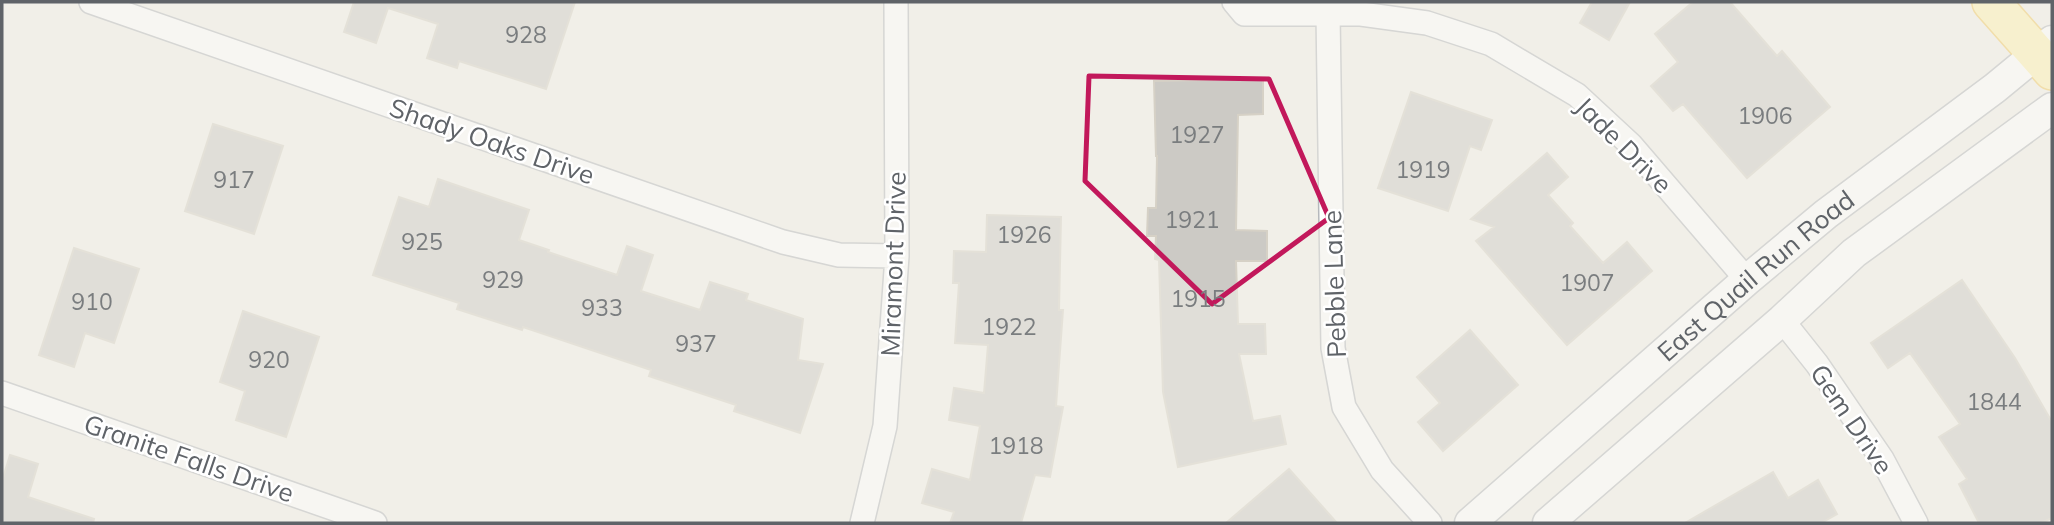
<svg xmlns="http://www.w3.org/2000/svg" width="2054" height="525" font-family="Mulish,sans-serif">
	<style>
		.building { fill: #cccac5; stroke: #d6d1c6; stroke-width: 2 }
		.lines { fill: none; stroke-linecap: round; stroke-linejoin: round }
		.minor-casing { stroke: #b5b8bc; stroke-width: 26 }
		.tertiary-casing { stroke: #b5b8bc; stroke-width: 33 }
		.primary-casing { stroke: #f2c960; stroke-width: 40 }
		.minor { stroke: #fff; stroke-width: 23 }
		.tertiary { stroke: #fff; stroke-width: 30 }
		.primary { stroke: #fff2af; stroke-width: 37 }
		.marked { fill: none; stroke: #c2185b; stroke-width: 5; stroke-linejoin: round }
		.labels { text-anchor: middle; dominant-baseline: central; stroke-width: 5; stroke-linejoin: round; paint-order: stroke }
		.number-label { font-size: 23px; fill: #7a7d7f }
		.street-label { font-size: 26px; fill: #5f6368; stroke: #fff }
	</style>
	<rect width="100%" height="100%" fill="#f1efe8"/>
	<path class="building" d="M 354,2 L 575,2 L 546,89 L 459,61 L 457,68 L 427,58 L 438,24 L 388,8 L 376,43 L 344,32 Z
		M 1592,2 L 1630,2 L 1609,40 L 1580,23 Z
		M 1693,2 L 1730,2 L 1777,56 L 1782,51 L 1830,107 L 1747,178 L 1683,104 L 1673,111 L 1651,86 L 1678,62 L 1655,34 Z
		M 1263,79 L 1263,114 L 1238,115 L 1236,230 L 1267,231 L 1267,261 L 1236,261 L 1238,324 L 1265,324 L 1266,354 L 1239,354 L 1253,421 L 1280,416 L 1286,444 L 1178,467 L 1163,392 L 1159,260 L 1155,259 L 1156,236 L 1147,236 L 1148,208 L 1156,208 L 1157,156 L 1156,156 L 1154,81 Z
		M 1411,92 L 1492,120 L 1481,150 L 1470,146 L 1448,211 L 1378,188 Z
		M 213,124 L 283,146 L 254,234 L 185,211 Z
		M 1547,153 L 1568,177 L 1548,195 L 1573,223 L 1570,226 L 1603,263 L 1627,242 L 1652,271 L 1567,345 L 1476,241 L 1494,227 L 1471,219 Z
		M 438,179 L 529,210 L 519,240 L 549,250 L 548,252 L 617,275 L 627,246 L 653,255 L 641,291 L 700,310 L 710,282 L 748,294 L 746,300 L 803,319 L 798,360 L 823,364 L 800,433 L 734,411 L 736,405 L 649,376 L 651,370 L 523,327 L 522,330 L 457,309 L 459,303 L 373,275 L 399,197 L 429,207 Z
		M 987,215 L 1061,217 L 1059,310 L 1063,310 L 1056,406 L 1063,407 L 1050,477 L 1035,475 L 1021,523 L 950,523 L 954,512 L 922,503 L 932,469 L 970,480 L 980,426 L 949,420 L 954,388 L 984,393 L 988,345 L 955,343 L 959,283 L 953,283 L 954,251 L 986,252 Z
		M 74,248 L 139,269 L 114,343 L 85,333 L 74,367 L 39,355 Z
		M 1962,280 L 2015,358 L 2052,422 L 2052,518 L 2041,523 L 1979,523 L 1959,484 L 1967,479 L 1939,437 L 1960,424 L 1910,353 L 1888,368 L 1871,343 Z
		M 243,311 L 319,337 L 286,437 L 236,420 L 245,391 L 220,382 Z
		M 1470,330 L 1518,385 L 1443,451 L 1418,422 L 1440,403 L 1417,377 Z
		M 10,455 L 38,464 L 28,497 L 94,519 L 93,523 L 2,523 L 2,481 Z
		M 1289,469 L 1337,523 L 1226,523 Z
		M 1773,472 L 1788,498 L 1818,480 L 1837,514 L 1821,523 L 1685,523 Z"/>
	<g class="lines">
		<g class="minor-casing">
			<path id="minor" d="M 91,2 L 783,242 L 839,255 L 897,256
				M 1234,2 L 1244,14 L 1361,14 L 1427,23 L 1491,44 L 1577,95 L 1631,145 L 1747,280
				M 1328,14 L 1333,348 L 1344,407 L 1382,470 L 1430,523
				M 1782,320 L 1817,364 L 1882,459 L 1916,523
				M 2,393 L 375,523
				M 862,523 L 885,426 L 897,256 L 896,2"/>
		</g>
		<g class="tertiary-casing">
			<g id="tertiary">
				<path id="s1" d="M 1470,523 L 1747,280 L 1826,214 L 1995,88 L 2052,41"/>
				<path d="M 1548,523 L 1782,320 L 1854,253 L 2052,108"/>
			</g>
		</g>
		<g class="primary-casing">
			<path id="primary" d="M 1991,2 L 2052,71"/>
		</g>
		<use href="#minor" class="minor"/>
		<use href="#tertiary" class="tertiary"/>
		<use href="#primary" class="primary"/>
	</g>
	<path d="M0 0H2054V525H0ZM 1089,76 L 1269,79 L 1329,218 L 1212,304 L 1085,181 Z" fill="#f1efe8" fill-opacity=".55" fill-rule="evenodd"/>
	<path class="marked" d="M 1089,76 L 1269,79 L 1329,218 L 1212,304 L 1085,181 Z"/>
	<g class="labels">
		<g class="number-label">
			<text x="526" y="34">928</text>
			<text x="1765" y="115">1906</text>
			<text x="1197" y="134">1927</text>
			<text x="1423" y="169">1919</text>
			<text x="234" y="179">917</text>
			<text x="1192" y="219">1921</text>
			<text x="1024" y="234">1926</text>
			<text x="422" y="241">925</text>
			<text x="503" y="279">929</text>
			<text x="1587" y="282">1907</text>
			<text x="1198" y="298">1915</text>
			<text x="92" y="301">910</text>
			<text x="602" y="307">933</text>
			<text x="1009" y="326">1922</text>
			<text x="696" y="343">937</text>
			<text x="269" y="359">920</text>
			<text x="1994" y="401">1844</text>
			<text x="1016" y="445">1918</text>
		</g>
		<g class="street-label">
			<text transform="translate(492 141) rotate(19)">Shady Oaks Drive</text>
			<text transform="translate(1624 145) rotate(45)">Jade Drive</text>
			<text transform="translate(893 264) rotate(-88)">Miramont Drive</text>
			<text stroke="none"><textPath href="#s1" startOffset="378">East Quail Run Road</textPath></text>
			<text transform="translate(1334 284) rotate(-92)">Pebble Lane</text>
			<text transform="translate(1852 419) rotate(56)">Gem Drive</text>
			<text transform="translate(189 458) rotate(19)">Granite Falls Drive</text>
		</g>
	</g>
	<rect width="2054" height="525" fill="none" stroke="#5f6368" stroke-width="7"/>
</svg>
